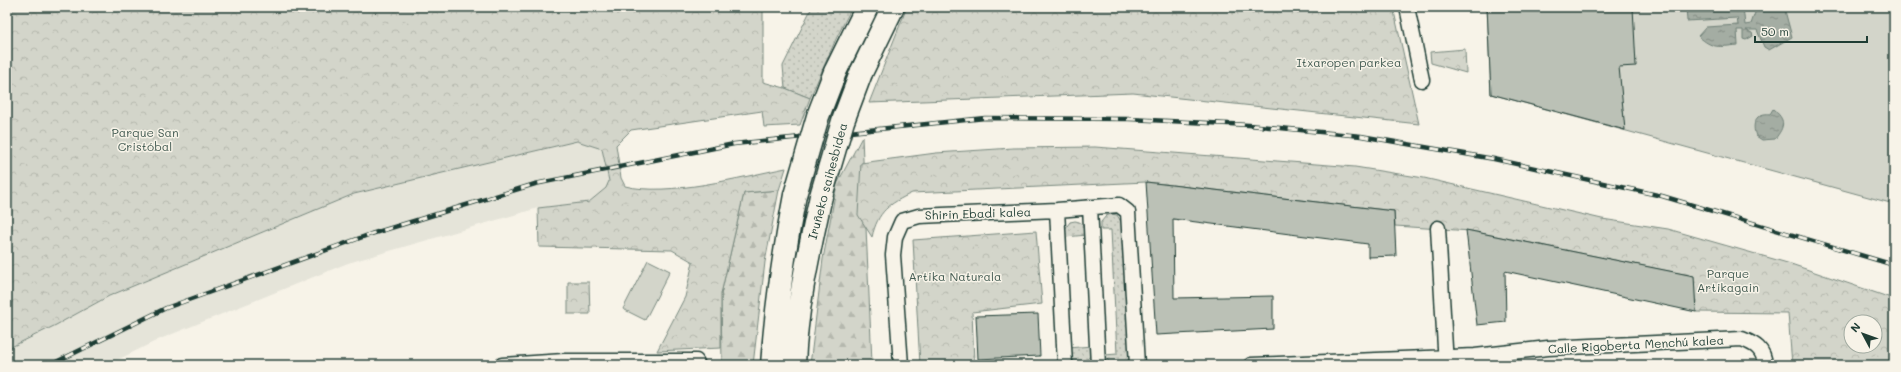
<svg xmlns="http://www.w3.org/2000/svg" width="1901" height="372" font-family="Mali,sans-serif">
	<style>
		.built { fill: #e5e4d9 }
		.grass { fill: url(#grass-dots); stroke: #79897f }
		.forest { fill: url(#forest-firs); stroke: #79897f }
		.park { fill: url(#park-crowns); stroke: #79897f; fill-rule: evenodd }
		.garden { fill: #d3d5ca; stroke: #79897f }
		.water { fill: url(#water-ripples); stroke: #6f8077 }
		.building { fill: #bbc1b6; stroke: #1f3d34 }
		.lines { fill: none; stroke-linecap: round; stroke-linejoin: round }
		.street-casing { stroke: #1f3d34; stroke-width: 17 }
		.highway-casing { stroke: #1f3d34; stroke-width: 25 }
		.street { stroke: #f7f3e8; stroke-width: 14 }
		.highway { stroke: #f7f3e8; stroke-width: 22 }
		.rail-casing { stroke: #1f3d34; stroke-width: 4.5 }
		.rail { stroke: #f7f3e8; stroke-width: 3; stroke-dasharray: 9; stroke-linecap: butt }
		.highway-bridge-casing { stroke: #1f3d34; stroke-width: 25; stroke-linecap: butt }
		.highway-bridge { stroke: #f7f3e8; stroke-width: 22 }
		.labels { text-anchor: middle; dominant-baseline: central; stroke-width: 3; stroke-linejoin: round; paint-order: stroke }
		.park-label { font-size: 12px; fill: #435b52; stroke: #f7f3e8 }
		.street-label { font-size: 12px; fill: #1f3d34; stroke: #f7f3e8 }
	</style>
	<defs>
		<pattern id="grass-dots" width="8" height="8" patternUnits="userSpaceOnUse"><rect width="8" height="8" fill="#d3d5ca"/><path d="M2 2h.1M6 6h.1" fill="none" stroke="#b5b8ae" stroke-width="1.8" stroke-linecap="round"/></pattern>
		<pattern id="forest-firs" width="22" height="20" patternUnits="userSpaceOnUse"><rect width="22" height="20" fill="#d3d5ca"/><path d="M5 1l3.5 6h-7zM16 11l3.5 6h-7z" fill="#b5b8ae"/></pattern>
		<pattern id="park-crowns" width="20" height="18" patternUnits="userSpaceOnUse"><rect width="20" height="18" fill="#d3d5ca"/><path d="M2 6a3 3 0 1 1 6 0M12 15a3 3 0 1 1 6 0" fill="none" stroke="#b5b8ae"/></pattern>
		<pattern id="water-ripples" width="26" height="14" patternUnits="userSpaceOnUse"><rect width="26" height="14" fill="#a4ada3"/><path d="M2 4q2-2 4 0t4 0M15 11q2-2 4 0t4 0" fill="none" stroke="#858e86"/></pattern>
	</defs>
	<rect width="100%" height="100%" fill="#f7f3e8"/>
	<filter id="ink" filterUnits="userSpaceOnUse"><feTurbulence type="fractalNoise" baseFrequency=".025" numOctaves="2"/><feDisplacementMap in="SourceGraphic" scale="8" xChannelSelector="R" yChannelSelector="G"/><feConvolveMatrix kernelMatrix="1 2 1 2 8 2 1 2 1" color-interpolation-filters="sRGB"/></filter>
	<g filter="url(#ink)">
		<path class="built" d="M 577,141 L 602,149 L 609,181 L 606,188 L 589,202 L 538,208 L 348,263 L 160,339 L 107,365 L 7,365 L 7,349 L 56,325 L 109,296 L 354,194 Z"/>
		<path class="grass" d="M 812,7 L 852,7 L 836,39 L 810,98 L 785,88 L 783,66 Z
			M 1111,214 L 1117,215 L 1123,225 L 1129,353 L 1129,359 L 1122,365 L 1110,364 L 1105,355 L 1117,354 L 1111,230 L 1101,230 L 1101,222 L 1106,216 Z
			M 1075,221 C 1083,222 1086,227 1087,235 L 1065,237 L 1065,229 L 1070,222 Z
			M 1092,346 L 1092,355 L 1082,363 L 1072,360 L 1068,348 Z"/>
		<path class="forest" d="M 862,137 L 872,363 L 871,365 L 810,365 L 823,259 L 837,184 Z
			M 779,190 L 765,262 L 753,365 L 722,365 L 721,294 L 744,193 Z"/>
		<path class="park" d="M 7,7 L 763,7 L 763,82 L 785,88 L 810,98 L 800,125 L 764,127 L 762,111 L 631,130 L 616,145 L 621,178 L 625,186 C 668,197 741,177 786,168 L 779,190 L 744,193 L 721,294 L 721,348 L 657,351 L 685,297 L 693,262 L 672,250 L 539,247 L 538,208 L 589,202 L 606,188 L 609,181 L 602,149 L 577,141 L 354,194 L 109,296 L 56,325 L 7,349 L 7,154 L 12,151 L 7,143 Z
			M 907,7 L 1393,7 L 1419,124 L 1133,93 L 869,103 Z
			M 1465,49 L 1466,73 L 1431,63 L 1430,52 Z
			M 1095,147 L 1355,167 L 1424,178 L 1602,219 L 1668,229 L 1791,264 L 1894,299 L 1894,365 L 1792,365 L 1788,313 L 1696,312 L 1693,276 L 1471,231 L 1395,226 L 1394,211 L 1146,182 L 912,193 C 889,204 878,211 872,237 L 858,215 L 861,163 L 936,153 L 1013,148 ZM 1851,322 L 1875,322 L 1875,346 L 1851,346 Z
			M 1036,231 L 1042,304 L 972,312 L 974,363 L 920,365 L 913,240 Z
			M 568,282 L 589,282 L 590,314 L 568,314 Z"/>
		<path class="garden" d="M 1487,7 L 1894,7 L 1894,204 L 1491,94 Z
			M 648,260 L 670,271 L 645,320 L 623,309 Z"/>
		<path class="water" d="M 1686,7 L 1743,7 L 1745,25 L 1751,24 L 1757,7 L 1784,7 L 1792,37 L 1769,50 L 1764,47 L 1757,30 L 1746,30 L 1752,33 L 1753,36 L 1746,40 L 1743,39 L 1743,30 L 1737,30 L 1738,45 C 1718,47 1713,49 1698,36 L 1706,27 L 1738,25 L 1737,18 L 1687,21 Z
			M 1773,109 C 1786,120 1785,126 1775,139 L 1762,140 L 1756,136 C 1751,124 1756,112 1770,114 Z"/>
		<path class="building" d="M 1487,7 L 1633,7 L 1636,66 L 1619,67 L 1625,130 L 1491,94 Z
			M 1146,182 L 1394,211 L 1396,256 L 1368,257 L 1368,244 L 1173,219 L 1174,298 L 1273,296 L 1273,329 L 1156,335 Z
			M 1466,230 L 1694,276 L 1696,312 L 1505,271 L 1506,322 L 1477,325 Z
			M 1038,314 L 1040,356 L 978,359 L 976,316 Z"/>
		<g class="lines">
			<g class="street-casing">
				<path id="street" d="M 1407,7 L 1422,80
					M 1090,207 L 1098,365
					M 1057,210 L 1065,365
					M 1438,228 L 1446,365
					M 502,365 L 564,361 L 696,361 L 698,365
					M 901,365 L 893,255 L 895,237 L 902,221 L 919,216 L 1057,210 L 1119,205 L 1128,212 L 1137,365
					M 1251,365 L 1475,356 L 1548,348 L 1742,339 C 1755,344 1764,349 1765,365"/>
			</g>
			<g class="highway-casing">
				<path id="highway" d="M 835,72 L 867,7
					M 861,73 L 893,7
					M 772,365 C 776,308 784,251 795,195
					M 794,365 C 796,308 809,252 821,196"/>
			</g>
			<use href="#street" class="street"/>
			<use href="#highway" class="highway"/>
			<g class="rail-casing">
				<path id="rail" d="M 50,365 L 166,308 L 371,234 L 535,184 L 734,144 L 985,118 L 1129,119 L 1249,125 L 1361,136 L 1494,159 L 1662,196 L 1894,265"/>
			</g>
			<use href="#rail" class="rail"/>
			<g class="highway-bridge-casing">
				<path id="highway-bridge" d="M 795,195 L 818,116 L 835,72
					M 821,196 L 843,121 L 861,73"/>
			</g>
			<use href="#highway-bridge" class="highway-bridge"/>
		</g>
	</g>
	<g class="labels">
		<g class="park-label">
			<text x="1349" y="62">Itxaropen parkea</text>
			<text x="145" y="132">Parque San<tspan x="145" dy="14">Cristóbal</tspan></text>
			<text x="1728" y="273">Parque<tspan x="1728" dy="14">Artikagain</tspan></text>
			<text x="955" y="276">Artika Naturala</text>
		</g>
		<g class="street-label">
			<text transform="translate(827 181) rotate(-75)">Iruñeko saihesbidea</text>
			<text transform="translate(978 213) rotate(-2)">Shirin Ebadi kalea</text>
			<text transform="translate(1636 344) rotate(-3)">Calle Rigoberta Menchú kalea</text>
		</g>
	</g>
	<rect width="1901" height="372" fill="none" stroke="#f7f3e8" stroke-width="24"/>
	<rect x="12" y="12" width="1877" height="348" fill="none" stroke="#1f3d34" stroke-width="1.5" filter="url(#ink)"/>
	<g transform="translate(1863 334) rotate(311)"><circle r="19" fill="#f7f3e8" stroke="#a1aaa0"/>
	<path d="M0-3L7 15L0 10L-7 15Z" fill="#1f3d34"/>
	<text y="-6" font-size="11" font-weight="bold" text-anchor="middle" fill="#1f3d34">N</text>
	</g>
	<path d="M1755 36v6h112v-6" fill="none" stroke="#1f3d34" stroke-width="2"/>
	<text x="1761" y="36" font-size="12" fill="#1f3d34" stroke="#f7f3e8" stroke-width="3" paint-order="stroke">50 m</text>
</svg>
